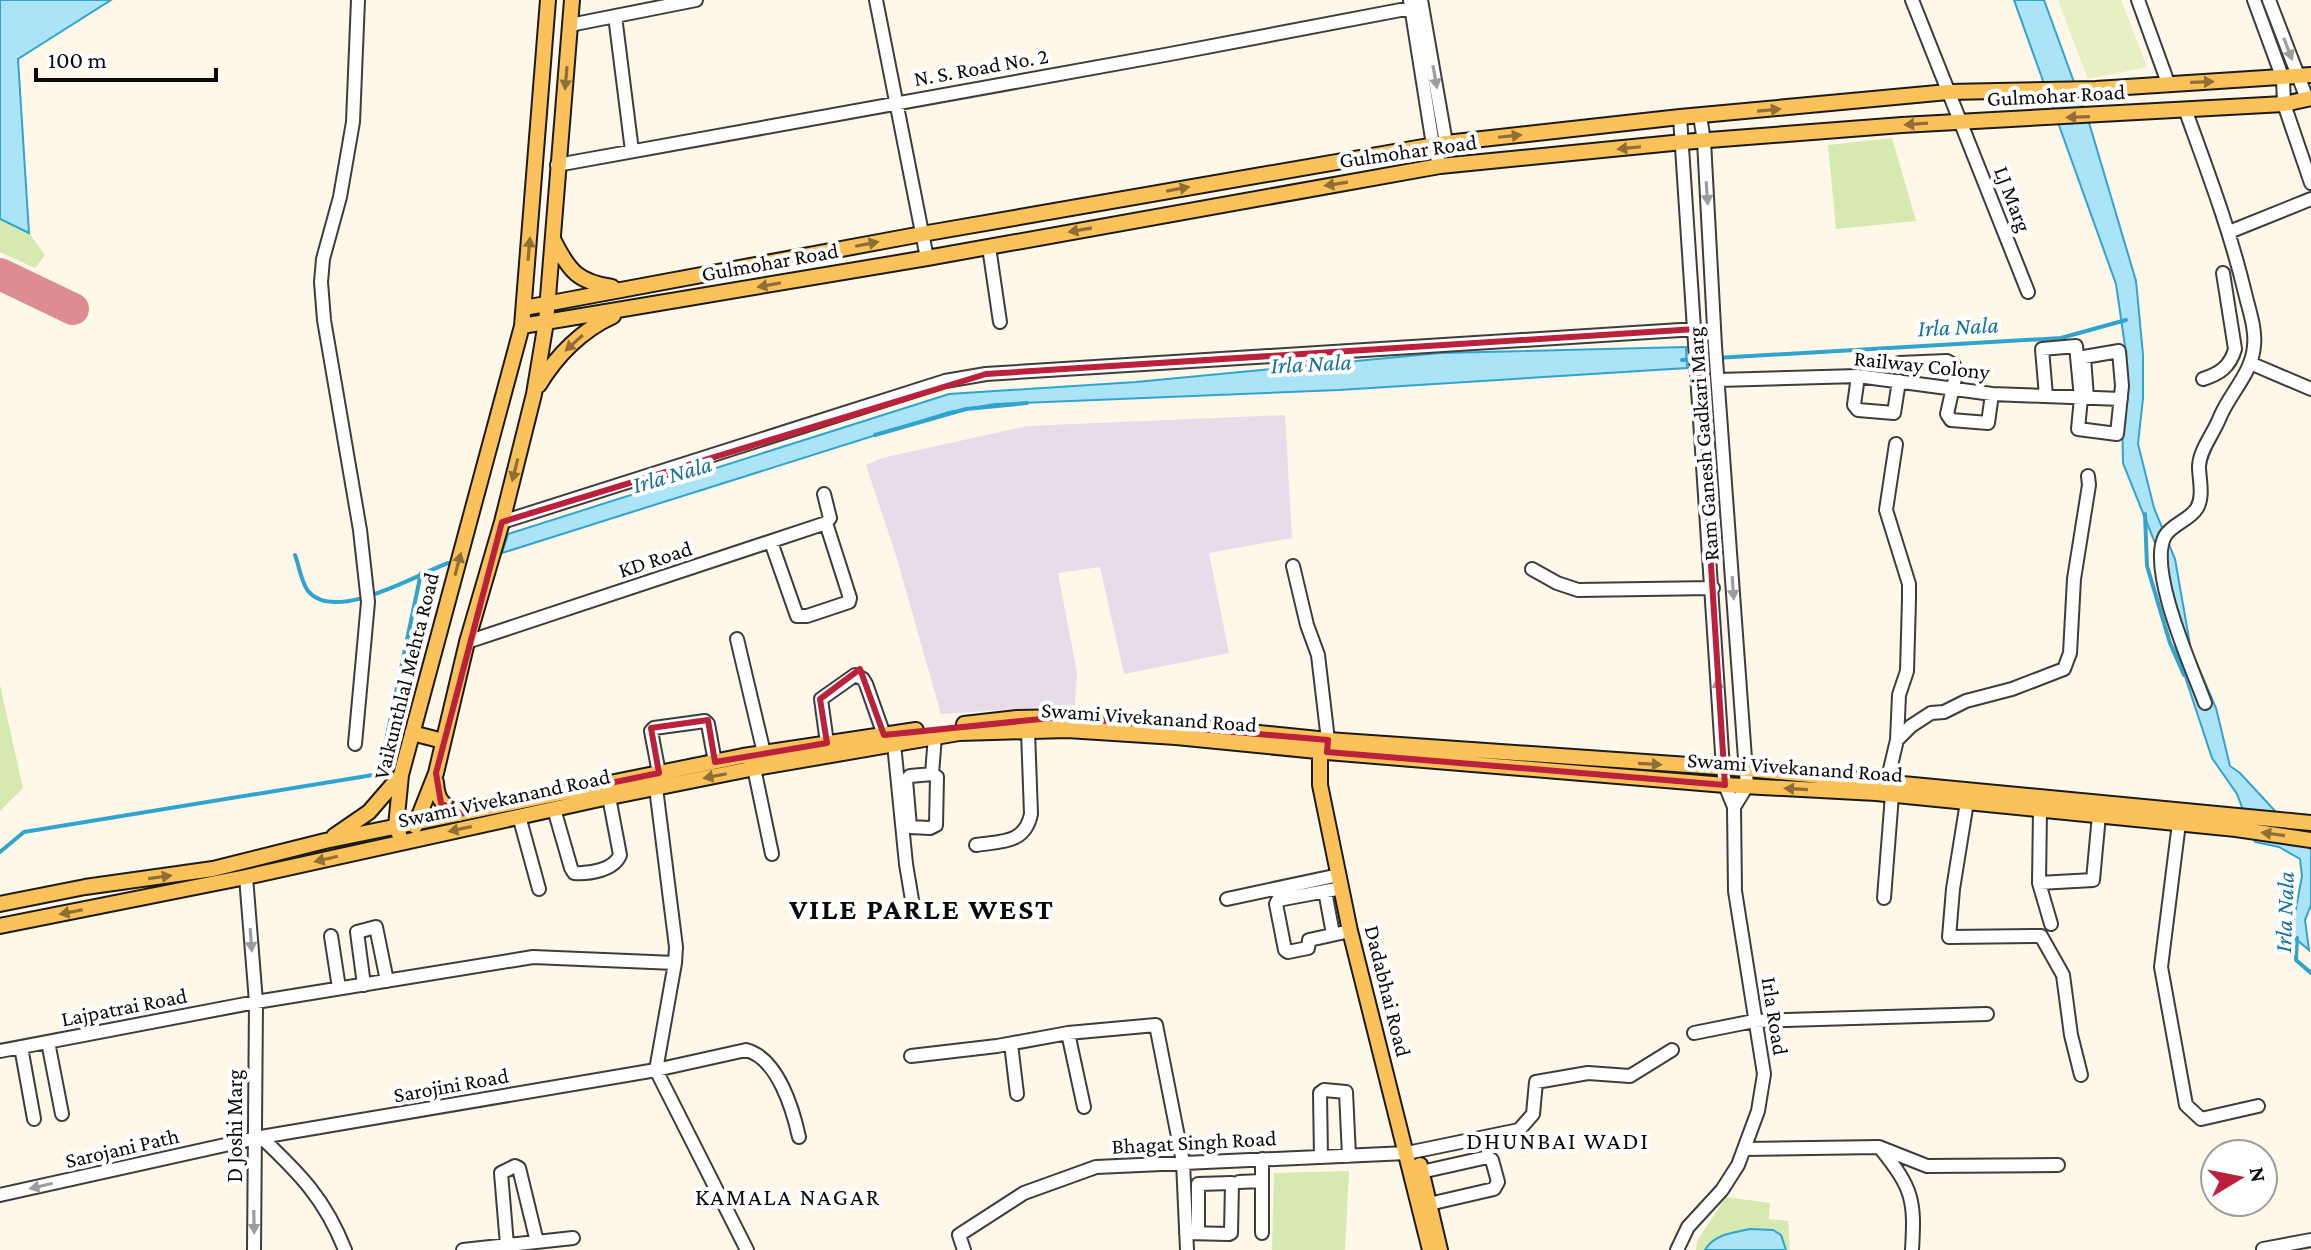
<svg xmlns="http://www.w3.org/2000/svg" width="2311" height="1250" font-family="'Crimson Pro',serif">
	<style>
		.industrial { fill: #e7ddea }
		.green { fill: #d5e9b1 }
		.pitch { fill: #e6f0c3 }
		.water { fill: #abe4f7; stroke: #31a3cf; stroke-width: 2 }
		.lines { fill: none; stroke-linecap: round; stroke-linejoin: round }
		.stream { stroke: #31a3cf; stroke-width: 4 }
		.taxiway { stroke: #dd8c91; stroke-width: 32 }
		.minor-casing { stroke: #3d3d3d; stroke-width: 16 }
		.major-casing { stroke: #1b1b1b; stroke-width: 18 }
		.minor { stroke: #fff; stroke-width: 12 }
		.major { stroke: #fbc15a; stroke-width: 14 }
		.oneway { fill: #9d9d9d }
		.oneway2 { fill: #8f6f36 }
		.marked { fill: none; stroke: #bb213b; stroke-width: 6; stroke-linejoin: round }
		.labels { text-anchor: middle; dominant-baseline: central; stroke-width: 8; stroke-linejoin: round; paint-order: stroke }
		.street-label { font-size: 22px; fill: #0a0a0a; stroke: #fff }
		.water-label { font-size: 24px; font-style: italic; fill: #13719c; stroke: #fff }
		.neighbourhood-label { font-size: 24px; letter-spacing: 2px; fill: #0a0a0a; stroke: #fff }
		.district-label { font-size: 30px; font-weight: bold; letter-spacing: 2px; fill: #0a0a0a; stroke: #fff }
	</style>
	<rect width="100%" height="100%" fill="#fff7e7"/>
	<path class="industrial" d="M 1285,415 L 1292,538 L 1209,553 L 1229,653 L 1124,674 L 1100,567 L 1058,573 L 1077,673 L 1075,705 L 941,714 L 895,552 L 866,465 L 882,458 L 1027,426 Z"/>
	<path class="green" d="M 1892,138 L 1916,221 L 1836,229 L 1828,145 Z
		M 0,219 L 29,233 L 45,255 L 35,268 L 0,252 Z
		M 0,685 L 23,788 L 0,811 Z
		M 1349,1171 L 1345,1250 L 1272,1250 L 1274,1173 Z
		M 1726,1197 L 1770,1203 L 1769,1219 L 1788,1221 L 1790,1250 L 1696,1250 L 1697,1241 Z"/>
	<path class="pitch" d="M 2058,0 L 2121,0 L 2147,67 L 2088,79 Z"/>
	<path class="water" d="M 0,0 L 111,0 L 18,59 L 29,233 L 0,219 Z
		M 2014,0 L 2044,0 L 2090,126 L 2136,281 L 2143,355 L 2143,398 L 2138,444 L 2154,508 L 2175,559 L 2191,650 L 2216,708 L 2230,766 L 2240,773 L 2311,850 L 2311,905 L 2305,920 L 2309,950 L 2291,935 L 2302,876 L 2300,859 L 2279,847 L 2255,842 L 2237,794 L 2212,758 L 2175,646 L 2163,563 L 2123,463 L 2122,411 L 2126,353 L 2116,284 Z
		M 1686,347 L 1687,368 L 1339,390 L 995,404 L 949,412 L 502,553 L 508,534 L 949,394 L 1136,382 L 1440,353 Z
		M 1750,1229 L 1773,1230 L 1781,1235 L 1786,1250 L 1705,1250 C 1714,1234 1733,1233 1750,1229 Z"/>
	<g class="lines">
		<path class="stream" d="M 1682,360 L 2061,338 L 2126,320
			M 875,435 L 966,409 L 1027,403
			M 2145,514 L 2147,566 L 2170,643 L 2184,675
			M 295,555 C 299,565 301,582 308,591 C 335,624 418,574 448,563
			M 0,852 L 24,832 L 379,774 L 421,573
			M 2297,938 L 2296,960 L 2311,973"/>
		<path class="taxiway" d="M 0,274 L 73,309"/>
		<g class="minor-casing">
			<path id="minor" d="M 876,0 L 927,258
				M 1410,0 L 1433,145 L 1440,166
				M 1421,0 L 1446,143 L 1444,150
				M 1912,0 L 2028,292
				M 2138,0 L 2168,83
				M 2254,0 L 2283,79 L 2284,104 L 2311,183
				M 2269,0 L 2307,99
				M 615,16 L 632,151
				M 570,25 L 696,0
				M 2185,109 C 2207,170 2230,230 2245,293 C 2249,310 2256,329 2254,346 C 2252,373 2230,393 2220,417 C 2214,433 2200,449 2199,466 C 2199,479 2204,496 2197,508 C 2190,520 2172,524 2165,536 C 2147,569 2192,668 2205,703
				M 1680,117 L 1723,768 L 1725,785 L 1734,807
				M 557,165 L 1170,54 L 1411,8
				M 2229,232 L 2311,199
				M 989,247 L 1000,322
				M 1899,363 L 1947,361 L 1954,365 L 1956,374 L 1947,414 L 1951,420 L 1988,423 L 1992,394
				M 2250,363 L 2311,389
				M 1858,376 L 1854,405 L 1858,410 L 1894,413 L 1899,381
				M 2203,379 C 2219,374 2230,367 2235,349 L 2223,273
				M 1718,380 L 1858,376 L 1992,394 L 2121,399
				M 2046,396 L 2042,349 L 2076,346 L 2081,398 L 2078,429 L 2117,434 L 2122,386 L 2119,351 L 2084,357 L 2087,398
				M 1896,444 L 1886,510 L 1909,584 L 1909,599 L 1907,671 L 1899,695 L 1897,740
				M 502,522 L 945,381 L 986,374 L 1696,329
				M 771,542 L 797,616 L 807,616 L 849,602 L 850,598 L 826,523
				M 1293,566 L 1307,625 L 1318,655 L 1328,740
				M 1532,569 L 1557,583 L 1578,590 L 1713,588
				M 737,639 L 764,753
				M 467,642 L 826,523 L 830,518 L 824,494
				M 827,743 L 821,699 L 855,675 L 863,679 L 866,684 L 884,735
				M 355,744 L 368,602 L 360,530 L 324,320 L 321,282 L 323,259 L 340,197 L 353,122 L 358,0
				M 894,744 L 906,864 L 913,906
				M 754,768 L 772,854
				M 659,773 L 651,731 L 654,728 L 705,721 L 708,724 L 715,762
				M 932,774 L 937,777 L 936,825 L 930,828 L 910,827 L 906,780 L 910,776 Z
				M 932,774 L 935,736
				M 655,780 L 676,947 L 675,963 L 656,1070
				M 1887,782 L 1897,740 L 1911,726 L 1931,713 L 1944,712 L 1966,701 L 2012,689 L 2064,669 L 2070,653 L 2074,579 L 2089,485 L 2088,476
				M 1967,802 L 1953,889 L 1949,937 L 2041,936 L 2063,975 L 2071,1035 L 2081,1075
				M 554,809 L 571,868 L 574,873 C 590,874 614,870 620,855 L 609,797
				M 2040,810 L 2039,883 L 2093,880 L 2099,815
				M 2180,815 L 2161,967 L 2186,1105 L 2201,1119 L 2258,1106
				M 519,816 L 539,889
				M 976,845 C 1001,841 1025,844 1031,814 L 1028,731
				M 246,877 L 256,1002 L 254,1250
				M 2039,883 L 2051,924
				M 1342,888 L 1278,900 L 1276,904 L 1285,950 L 1288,952 L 1308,948 L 1309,940 L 1350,931
				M 1325,891 L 1333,934
				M 1884,898 L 1892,795
				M 1227,899 L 1339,875
				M 331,936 L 339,988
				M 364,985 L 357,932 L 376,927 L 387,981
				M 1068,1033 L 1084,1107
				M 1694,1033 L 1754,1021 L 1987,1014
				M 48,1042 L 62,1114
				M 1011,1044 L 1017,1094
				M 21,1047 L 34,1119
				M 0,1051 L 256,1002 L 533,957 L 675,963
				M 911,1056 L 997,1046 L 1068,1033 L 1156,1025 L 1183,1162 L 1187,1250
				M 656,1070 L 747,1250
				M 261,1137 C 300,1174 325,1199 345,1250
				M 1744,1149 L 1879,1147 L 1927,1166 L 2058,1165
				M 1881,1149 C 1913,1189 1915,1200 1912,1250
				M 1321,1157 L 1320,1093 L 1324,1090 L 1346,1092 L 1349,1156
				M 1262,1159 L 1262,1233
				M 1421,1172 L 1488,1157 L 1492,1160 L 1498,1182 L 1494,1189 L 1429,1204
				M 1239,1182 L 1262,1181
				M 0,1195 L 261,1137 L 656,1070 L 746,1050 C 778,1058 793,1110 799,1137
				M 1186,1233 L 1229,1234 L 1231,1233 L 1232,1183 L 1198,1184 L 1198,1233
				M 507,1245 L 501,1173 L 515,1166 L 519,1168 L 537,1242
				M 2263,1249 L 2311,1240
				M 463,1250 L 573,1238
				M 964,1250 L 959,1235 L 1024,1193 L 1096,1167 L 1407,1153 L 1519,1130 L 1533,1114 L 1536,1082 L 1588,1073 L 1630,1076 L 1672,1050
				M 1677,1250 L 1688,1227 L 1722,1190 L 1738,1165 L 1758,1111 L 1764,1074 L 1735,891 L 1734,807 L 1747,786 L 1715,346 L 1704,141 L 1700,116"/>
		</g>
		<g class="major-casing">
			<path id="major" d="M 554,241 C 569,271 578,282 612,287
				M 524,308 L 922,234 L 1446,143 L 1680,117 L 1948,92 L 2096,89 L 2311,75
				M 522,326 L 927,258 L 1440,166 L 1683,142 L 1902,125 L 2284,104 L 2311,98
				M 539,385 C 556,356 582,330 613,316
				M 964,724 L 1017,718 L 1061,717 L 1171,724 L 1328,740 L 1746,769 L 2311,823
				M 412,733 L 443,741
				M 1320,744 L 1320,785 L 1350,931 L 1430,1250
				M 436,782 C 437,801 443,805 459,814
				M 415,826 L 436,773 L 467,642 L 502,522 L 534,394 L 546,322 L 572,0
				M 399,834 L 396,826 L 401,775 L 522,326 L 548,0
				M 334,836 L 369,812 L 401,775
				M 0,904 L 85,887 L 213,869 L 325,841 L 743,756 L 916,730
				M 0,926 L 246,877 L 595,800 L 750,769 L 959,733 L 1067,730 L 1176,737 L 1327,752 L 1725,785 L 1876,793 L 2236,829 L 2311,840
				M 1420,1165 L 1440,1250"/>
		</g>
		<use href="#minor" class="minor"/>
		<use href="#major" class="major"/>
	</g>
	<defs><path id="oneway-solid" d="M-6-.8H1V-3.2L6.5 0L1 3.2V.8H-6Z" transform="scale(2)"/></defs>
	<g class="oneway">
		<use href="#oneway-solid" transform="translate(2288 49) rotate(69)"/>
		<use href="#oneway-solid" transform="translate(1435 77) rotate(80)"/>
		<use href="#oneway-solid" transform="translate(1707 193) rotate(86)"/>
		<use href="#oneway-solid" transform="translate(1733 588) rotate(86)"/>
		<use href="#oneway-solid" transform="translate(1718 690) rotate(-93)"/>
		<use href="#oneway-solid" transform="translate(251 940) rotate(86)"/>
		<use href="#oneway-solid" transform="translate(41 1186) rotate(167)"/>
		<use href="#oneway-solid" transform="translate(254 1222) rotate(89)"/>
	</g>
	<g class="oneway2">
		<use href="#oneway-solid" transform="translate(566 78) rotate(95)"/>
		<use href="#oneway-solid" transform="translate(2202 82) rotate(-2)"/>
		<use href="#oneway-solid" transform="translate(1769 110) rotate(-5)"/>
		<use href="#oneway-solid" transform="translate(2078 117) rotate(178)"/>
		<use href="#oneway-solid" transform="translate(1916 124) rotate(176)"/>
		<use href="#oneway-solid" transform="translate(1510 136) rotate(-6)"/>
		<use href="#oneway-solid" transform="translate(1629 148) rotate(174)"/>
		<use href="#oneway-solid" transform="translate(1336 184) rotate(171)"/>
		<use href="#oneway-solid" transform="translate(1178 189) rotate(-10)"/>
		<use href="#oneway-solid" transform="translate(1080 230) rotate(170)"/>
		<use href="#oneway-solid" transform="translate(867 244) rotate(-11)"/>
		<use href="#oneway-solid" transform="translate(529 249) rotate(-85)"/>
		<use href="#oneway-solid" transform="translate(769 285) rotate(170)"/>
		<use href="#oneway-solid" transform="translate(574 343) rotate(138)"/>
		<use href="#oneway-solid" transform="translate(515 470) rotate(104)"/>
		<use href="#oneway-solid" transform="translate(458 564) rotate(-75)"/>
		<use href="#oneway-solid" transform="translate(1650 764) rotate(3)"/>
		<use href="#oneway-solid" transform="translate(715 776) rotate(169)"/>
		<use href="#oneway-solid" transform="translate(1796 789) rotate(-177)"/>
		<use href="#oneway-solid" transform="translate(460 829) rotate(168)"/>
		<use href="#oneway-solid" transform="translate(2273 834) rotate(-172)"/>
		<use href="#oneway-solid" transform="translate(326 859) rotate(167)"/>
		<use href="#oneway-solid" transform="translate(160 877) rotate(-8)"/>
		<use href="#oneway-solid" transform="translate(71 912) rotate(169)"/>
	</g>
	<path class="marked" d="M 1696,329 L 1725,785 L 1327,752 L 1328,740 L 1061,717 L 884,735 L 860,669 L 820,699 L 827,743 L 715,762 L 708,720 L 651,728 L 659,773 L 459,814 L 441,803 L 436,773 L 502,522 L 986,374 Z"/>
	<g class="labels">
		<g class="street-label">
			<text transform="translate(981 67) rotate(-10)">N. S. Road No. 2</text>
			<text transform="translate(2056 95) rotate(-3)">Gulmohar Road</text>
			<text transform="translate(1408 151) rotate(-8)">Gulmohar Road</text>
			<text transform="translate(2013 199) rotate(69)">LJ Marg</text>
			<text transform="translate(770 262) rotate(-10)">Gulmohar Road</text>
			<text transform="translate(1922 365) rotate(6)">Railway Colony</text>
			<text transform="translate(1703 444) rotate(-94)">Ram Ganesh Gadkari Marg</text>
			<text transform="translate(655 559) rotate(-18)">KD Road</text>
			<text transform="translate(406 676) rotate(-76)">Vaikunthlal Mehta Road</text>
			<text transform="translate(1149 717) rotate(4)">Swami Vivekanand Road</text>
			<text transform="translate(1795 767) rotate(4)">Swami Vivekanand Road</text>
			<text transform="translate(504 798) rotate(-12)">Swami Vivekanand Road</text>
			<text transform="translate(1388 991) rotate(76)">Dadabhai Road</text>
			<text transform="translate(124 1007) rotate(-11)">Lajpatrai Road</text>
			<text transform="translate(1775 1016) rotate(81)">Irla Road</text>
			<text transform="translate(451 1085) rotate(-10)">Sarojini Road</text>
			<text transform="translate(234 1126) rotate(-90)">D Joshi Marg</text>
			<text transform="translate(1194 1142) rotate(-3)">Bhagat Singh Road</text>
			<text transform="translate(122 1148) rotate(-13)">Sarojani Path</text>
		</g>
		<g class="water-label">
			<text transform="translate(1958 326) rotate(-3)">Irla Nala</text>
			<text transform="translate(1311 363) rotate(-3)">Irla Nala</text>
			<text transform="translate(672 474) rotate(-16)">Irla Nala</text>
			<text transform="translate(2284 912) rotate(-88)">Irla Nala</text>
		</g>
		<g class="neighbourhood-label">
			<text x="1558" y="1140">DHUNBAI WADI</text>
			<text x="788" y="1196">KAMALA NAGAR</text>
		</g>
		<g class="district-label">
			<text x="922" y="908">VILE PARLE WEST</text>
		</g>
	</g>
	<g transform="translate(2239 1178) rotate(80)"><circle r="38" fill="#ffffff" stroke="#9d9d9d" stroke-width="2"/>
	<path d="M0-6L14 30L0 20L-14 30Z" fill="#bb213b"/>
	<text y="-12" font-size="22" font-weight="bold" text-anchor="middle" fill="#0a0a0a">N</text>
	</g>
	<path d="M36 68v12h180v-12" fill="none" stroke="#0a0a0a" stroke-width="4"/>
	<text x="48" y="68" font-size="24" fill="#0a0a0a" stroke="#ffffff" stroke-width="6" paint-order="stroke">100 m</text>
</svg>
